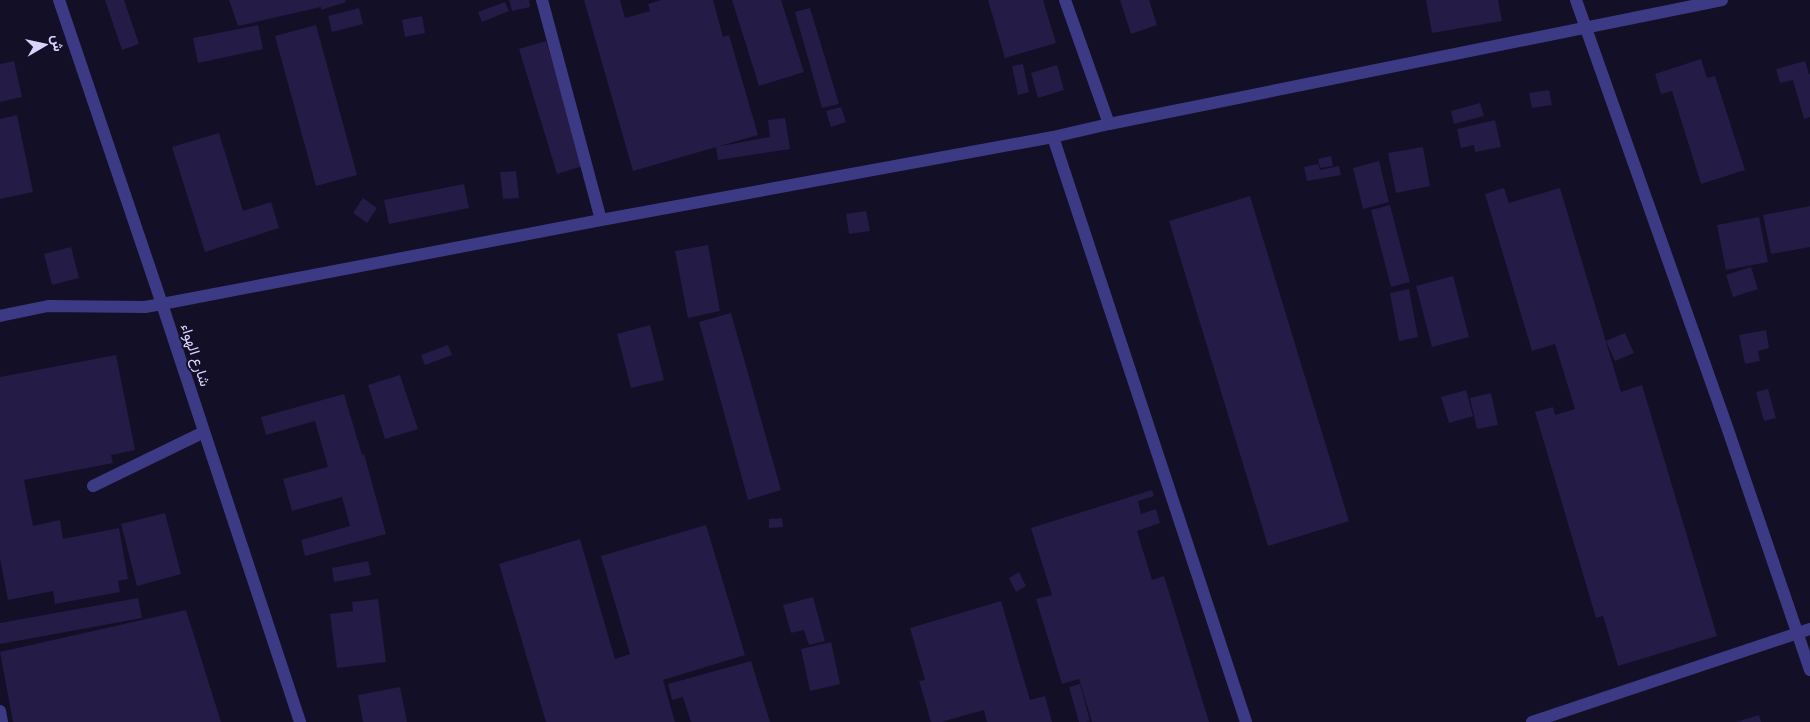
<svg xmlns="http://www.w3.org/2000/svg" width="1810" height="722" font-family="'Titillium Web',Vazirmatn,sans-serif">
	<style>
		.building { fill: #241b47 }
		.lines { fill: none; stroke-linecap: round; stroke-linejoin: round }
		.minor { stroke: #3d3a85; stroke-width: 12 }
		.labels { text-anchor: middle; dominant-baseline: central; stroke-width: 4; stroke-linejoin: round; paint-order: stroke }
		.street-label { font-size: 15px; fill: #d9d4ff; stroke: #130f26 }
	</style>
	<rect width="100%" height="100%" fill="#130f26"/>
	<path class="building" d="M 105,0 L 124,0 L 139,44 L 122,50 Z
		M 229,0 L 345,0 L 346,2 L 321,10 L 321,7 L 238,26 Z
		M 509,0 L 529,0 L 530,7 L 512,11 Z
		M 584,0 L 620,0 L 625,18 L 650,11 L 648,4 L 661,0 L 713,0 L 723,37 L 729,35 L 758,135 L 633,171 Z
		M 732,0 L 781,0 L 804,72 L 759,86 Z
		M 988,0 L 1043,0 L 1056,43 L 1005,58 Z
		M 1120,0 L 1149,0 L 1157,25 L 1131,34 Z
		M 1426,0 L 1498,0 L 1502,21 L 1432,33 Z
		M 505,2 L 509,11 L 482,22 L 478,12 Z
		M 359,8 L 363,24 L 332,32 L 328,16 Z
		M 810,8 L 839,104 L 822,108 L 795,12 Z
		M 422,16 L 425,33 L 405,37 L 402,20 Z
		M 258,25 L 263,49 L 198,63 L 193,38 Z
		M 316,25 L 357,175 L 316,186 L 275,36 Z
		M 546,41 L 583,166 L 557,174 L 519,49 Z
		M 1701,59 L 1707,78 L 1715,76 L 1745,170 L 1701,184 L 1672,91 L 1661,94 L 1655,74 Z
		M 14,61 L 22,97 L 0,102 L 0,64 Z
		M 1805,61 L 1809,74 L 1810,74 L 1810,117 L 1804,119 L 1793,80 L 1780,83 L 1776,69 Z
		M 1023,64 L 1029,92 L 1018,95 L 1012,66 Z
		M 1057,65 L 1064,90 L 1038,98 L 1031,73 Z
		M 1549,90 L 1552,105 L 1532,108 L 1529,93 Z
		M 1480,103 L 1484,116 L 1454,124 L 1451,111 Z
		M 841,107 L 846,122 L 831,127 L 826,111 Z
		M 17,115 L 33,192 L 0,199 L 0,119 Z
		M 785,118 L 790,149 L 718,160 L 716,147 L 770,137 L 768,120 Z
		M 1495,120 L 1501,147 L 1475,152 L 1474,145 L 1461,148 L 1457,129 Z
		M 219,133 L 243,211 L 271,202 L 279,228 L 205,252 L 172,147 Z
		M 1423,147 L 1430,186 L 1396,193 L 1388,153 Z
		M 1331,156 L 1333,166 L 1320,168 L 1318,159 Z
		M 1379,161 L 1389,202 L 1363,209 L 1353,168 Z
		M 1318,164 L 1320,170 L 1339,166 L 1341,175 L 1307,181 L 1304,167 Z
		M 516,171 L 519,198 L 503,199 L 500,172 Z
		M 464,184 L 469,208 L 389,224 L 384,200 Z
		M 1504,188 L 1509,203 L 1560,188 L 1621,392 L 1642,385 L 1717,636 L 1618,666 L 1603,616 L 1596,618 L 1535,412 L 1553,407 L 1555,415 L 1575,409 L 1555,344 L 1532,351 L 1485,194 Z
		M 1250,196 L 1349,521 L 1268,546 L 1169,221 Z
		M 363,198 L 377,208 L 367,223 L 353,213 Z
		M 1390,205 L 1410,282 L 1391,287 L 1371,210 Z
		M 1810,206 L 1810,247 L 1771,254 L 1763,215 Z
		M 866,211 L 870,231 L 849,234 L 846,214 Z
		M 1759,217 L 1768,262 L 1726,270 L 1717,225 Z
		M 708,245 L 720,311 L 688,318 L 675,251 Z
		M 71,247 L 79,278 L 52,285 L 44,254 Z
		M 1751,267 L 1758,289 L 1733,297 L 1726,275 Z
		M 1453,276 L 1469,337 L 1432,347 L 1416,286 Z
		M 1409,289 L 1418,337 L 1399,341 L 1390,293 Z
		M 731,313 L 781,490 L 748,500 L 699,322 Z
		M 650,325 L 664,380 L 631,388 L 617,334 Z
		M 1766,330 L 1769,348 L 1758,351 L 1760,361 L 1745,364 L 1739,335 Z
		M 1625,333 L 1634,353 L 1615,361 L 1606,341 Z
		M 448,345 L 452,355 L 425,365 L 421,355 Z
		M 116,355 L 135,450 L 111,455 L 113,463 L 24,480 L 33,526 L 60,520 L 63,539 L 119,528 L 128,579 L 118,581 L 120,592 L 55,604 L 53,591 L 8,600 L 0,559 L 0,377 Z
		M 400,375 L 418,429 L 385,439 L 368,385 Z
		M 1768,389 L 1776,418 L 1764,421 L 1756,392 Z
		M 1466,390 L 1473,416 L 1449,423 L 1441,397 Z
		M 1491,393 L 1498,425 L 1477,429 L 1470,398 Z
		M 344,394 L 362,455 L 364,454 L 386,534 L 305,556 L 301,540 L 350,526 L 342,497 L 292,511 L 283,479 L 328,467 L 315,421 L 266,435 L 261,417 Z
		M 1152,490 L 1154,496 L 1138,501 L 1141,514 L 1156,509 L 1160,523 L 1137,531 L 1152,580 L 1164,576 L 1209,722 L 1092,722 L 1079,679 L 1062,684 L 1036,599 L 1052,595 L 1031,528 Z
		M 165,513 L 181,574 L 137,586 L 121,524 Z
		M 782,518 L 783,527 L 769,528 L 769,519 Z
		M 706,525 L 745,655 L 663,680 L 675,722 L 546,722 L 499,564 L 580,539 L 615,659 L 630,654 L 601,556 Z
		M 368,561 L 371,575 L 334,582 L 332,568 Z
		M 1019,572 L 1026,586 L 1016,592 L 1009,578 Z
		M 813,597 L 825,641 L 809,645 L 804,630 L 791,633 L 783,605 Z
		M 138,598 L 142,618 L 0,644 L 0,623 Z
		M 378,599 L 386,662 L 337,668 L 330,614 L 353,611 L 352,602 Z
		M 1001,601 L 1030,700 L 1045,696 L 1052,722 L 987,722 L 984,710 L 941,722 L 931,722 L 919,681 L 925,680 L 910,628 Z
		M 186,610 L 221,722 L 13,722 L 0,652 Z
		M 831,642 L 840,684 L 810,691 L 801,649 Z
		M 751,661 L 770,722 L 691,722 L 683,697 L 672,700 L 668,684 Z
		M 1080,684 L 1090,721 L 1085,722 L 1079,722 L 1069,687 Z
		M 400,687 L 407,722 L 363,722 L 358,695 Z
		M 1759,715 L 1761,722 L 1736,722 Z"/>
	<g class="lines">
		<path class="minor" d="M 59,0 L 162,304 L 300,722
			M 542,0 L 601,220
			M 1065,0 L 1109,124
			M 1576,0 L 1727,427 L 1810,670
			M 1053,137 L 1246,722
			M 0,316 L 48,306 L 145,307 L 162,304 L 601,220 L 1053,137 L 1109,124 L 1722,0
			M 93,486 L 204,432
			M 0,711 L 2,722
			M 1532,722 L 1810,629"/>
	</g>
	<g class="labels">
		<g class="street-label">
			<text transform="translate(196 355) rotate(72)">شارع الهواء</text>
		</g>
	</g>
	<g transform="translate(45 45) rotate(81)" stroke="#130f26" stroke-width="4" paint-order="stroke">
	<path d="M0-4L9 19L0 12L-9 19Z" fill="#d9d4ff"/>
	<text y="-8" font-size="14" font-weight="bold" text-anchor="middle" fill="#d9d4ff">ش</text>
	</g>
</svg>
